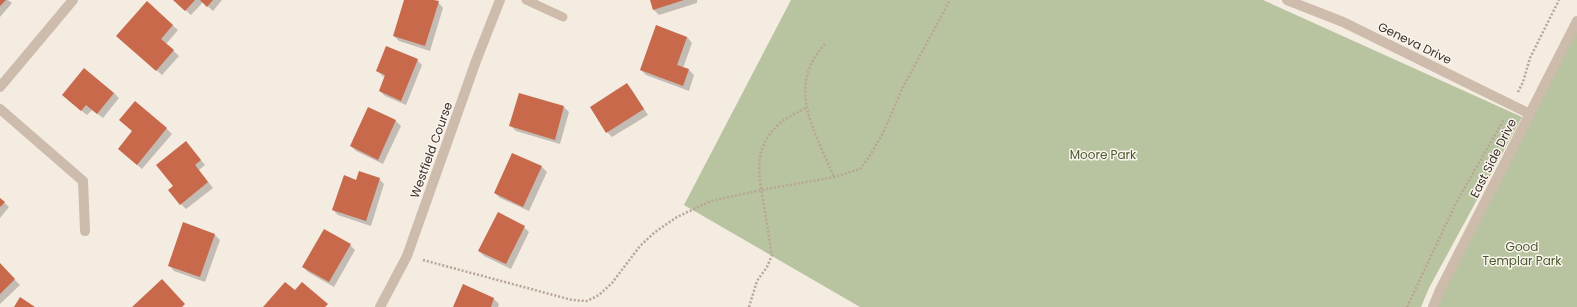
<svg xmlns="http://www.w3.org/2000/svg" width="1577" height="307" font-family="Poppins,sans-serif">
	<style>
		.green { fill: #b8c4a0 }
		.shadow { fill: #0003 }
		.building { fill: #c8694b }
		.lines { fill: none; stroke-linecap: round; stroke-linejoin: round }
		.path { stroke: #b9a596; stroke-width: 2.5; stroke-dasharray: 2 2; stroke-linecap: butt }
		.service { stroke: #cdbbac; stroke-width: 9 }
		.minor { stroke: #cdbbac; stroke-width: 10 }
		.tertiary { stroke: #cdbbac; stroke-width: 10 }
		.labels { text-anchor: middle; dominant-baseline: central; stroke-width: 3; stroke-linejoin: round; paint-order: stroke }
		.street-label { font-size: 12px; fill: #3b302b; stroke: #fbf5ee }
		.park-label { font-size: 12px; fill: #4a5a2e; stroke: #fbf5ee }
	</style>
	<rect width="100%" height="100%" fill="#f4ebe1"/>
	<path class="green" d="M 791,0 L 1263,0 L 1522,117 L 1429,288 L 1421,307 L 860,307 L 684,205 Z
		M 1577,30 L 1577,307 L 1434,307 Z"/>
	<path class="shadow" d="M 0,0 L 8,0 L 12,3 L 0,17 Z
		M 174,0 L 222,0 L 213,11 L 203,2 L 191,15 Z
		M 405,0 L 431,0 L 438,2 L 443,8 L 430,51 L 399,41 L 394,36 Z
		M 651,0 L 697,0 L 697,3 L 659,15 L 654,10 Z
		M 147,3 L 178,30 L 166,44 L 179,56 L 162,75 L 123,41 Z
		M 656,27 L 687,37 L 692,43 L 683,68 L 689,70 L 694,75 L 689,91 L 646,75 L 641,70 Z
		M 417,60 L 422,65 L 406,105 L 385,96 L 380,91 L 385,78 L 377,71 Z
		M 627,84 L 632,90 L 648,115 L 612,137 L 607,132 Z
		M 114,93 L 119,98 L 103,118 L 92,110 L 87,115 L 68,100 Z
		M 520,94 L 564,107 L 569,112 L 560,144 L 516,131 L 511,126 Z
		M 369,108 L 396,121 L 401,126 L 383,164 L 356,151 L 351,146 Z
		M 167,129 L 172,134 L 142,169 L 124,154 L 133,131 Z
		M 186,142 L 205,165 L 199,170 L 213,188 L 186,209 L 181,204 L 174,186 Z
		M 542,167 L 547,172 L 529,211 L 500,198 L 495,193 Z
		M 379,179 L 384,184 L 371,226 L 338,215 L 333,210 L 357,181 Z
		M 0,199 L 9,207 L 0,218 Z
		M 184,224 L 215,235 L 220,240 L 205,282 L 174,271 L 169,265 Z
		M 524,227 L 529,232 L 511,269 L 484,256 L 479,251 Z
		M 350,245 L 355,250 L 334,287 L 308,272 L 303,267 Z
		M 0,265 L 20,285 L 0,304 Z
		M 463,285 L 494,299 L 499,304 L 498,307 L 454,307 Z"/>
	<path class="building" d="M 0,0 L 6,0 L 0,6 Z
		M 173,0 L 195,0 L 185,11 Z
		M 200,0 L 213,0 L 207,7 Z
		M 404,0 L 434,0 L 439,1 L 425,46 L 393,36 Z
		M 650,0 L 684,0 L 653,10 Z
		M 147,1 L 173,25 L 161,39 L 174,50 L 156,71 L 116,36 Z
		M 656,25 L 687,37 L 677,65 L 689,69 L 683,86 L 640,70 Z
		M 386,46 L 418,59 L 401,101 L 379,91 L 385,75 L 376,71 Z
		M 84,68 L 114,93 L 97,114 L 86,105 L 81,111 L 62,95 Z
		M 627,83 L 644,109 L 606,133 L 590,107 Z
		M 519,93 L 564,106 L 555,140 L 509,126 Z
		M 135,101 L 167,128 L 137,165 L 118,149 L 132,131 L 119,120 Z
		M 368,107 L 396,120 L 378,160 L 350,146 Z
		M 186,141 L 201,160 L 195,165 L 208,182 L 180,205 L 168,190 L 173,186 L 156,165 Z
		M 512,153 L 542,166 L 523,207 L 494,193 Z
		M 359,171 L 380,178 L 366,221 L 332,210 L 344,175 L 356,180 Z
		M 0,198 L 5,202 L 0,207 Z
		M 498,212 L 525,226 L 506,264 L 478,251 Z
		M 183,222 L 215,234 L 200,277 L 168,266 Z
		M 324,229 L 351,244 L 329,282 L 302,267 Z
		M 0,263 L 15,279 L 0,294 Z
		M 162,279 L 185,304 L 182,307 L 132,307 Z
		M 285,282 L 295,290 L 302,282 L 328,304 L 325,307 L 263,307 Z
		M 463,284 L 494,298 L 491,307 L 453,307 Z
		M 20,297 L 35,307 L 14,307 Z"/>
	<g class="lines">
		<path class="path" d="M 825,44 C 785,86 815,132 834,177
			M 1518,92 L 1523,82 L 1530,58 L 1559,0
			M 423,260 L 572,300 L 587,301 L 599,295 L 612,283 L 640,246 L 655,232 L 677,217 L 711,201 L 761,190 L 834,177 L 860,169 L 869,157 L 882,135 L 903,87 L 950,0
			M 749,307 L 757,281 L 767,267 L 772,255 C 769,239 767,222 764,206 C 759,175 752,150 778,125 C 786,117 797,113 807,107
			M 1407,307 L 1456,203 L 1504,119"/>
		<path class="service" d="M 526,0 L 563,17"/>
		<path class="minor" d="M 1287,0 L 1343,22 L 1530,114
			M 0,87 L 73,0
			M 0,109 L 83,181 L 85,231
			M 380,307 L 407,256 L 476,61 L 500,0"/>
		<path class="tertiary" d="M 1433,307 L 1440,290 L 1577,21"/>
	</g>
	<g class="labels">
		<g class="street-label">
			<text transform="translate(1415 43) rotate(26)">Geneva Drive</text>
			<text transform="translate(431 150) rotate(-70)">Westfield Course</text>
			<text transform="translate(1493 158) rotate(-63)">East Side Drive</text>
		</g>
		<g class="park-label">
			<text x="1103" y="154">Moore Park</text>
			<text x="1522" y="246">Good<tspan x="1522" dy="14">Templar Park</tspan></text>
		</g>
	</g>
</svg>
